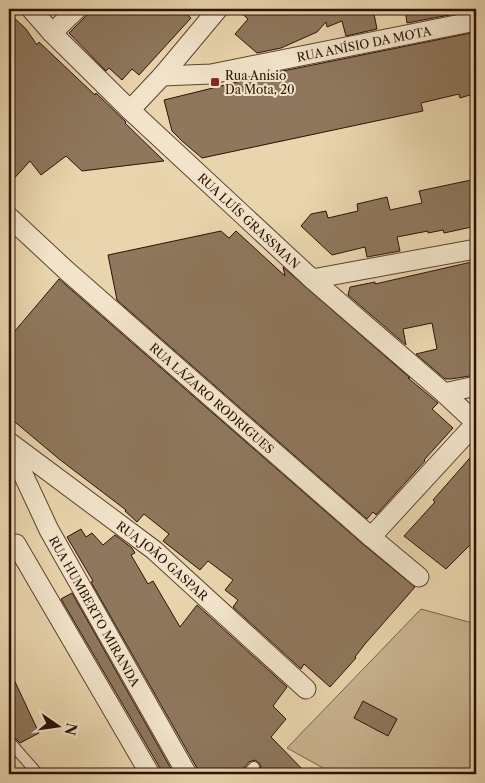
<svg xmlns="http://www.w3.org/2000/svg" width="485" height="783" font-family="'Libre Caslon Text',serif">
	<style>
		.green { fill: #c9b490; stroke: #7a634a }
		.building { fill: #8e775c; stroke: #2c1205 }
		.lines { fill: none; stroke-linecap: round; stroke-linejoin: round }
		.lane-casing { stroke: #5b432f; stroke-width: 12 }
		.street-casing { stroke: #5b432f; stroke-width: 21 }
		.lane { stroke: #f1e4ca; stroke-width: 10 }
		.street { stroke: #f1e4ca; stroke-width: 19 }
		.poi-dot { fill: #8f2418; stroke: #f1e4ca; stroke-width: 2 }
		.labels { text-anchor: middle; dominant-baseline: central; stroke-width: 4; stroke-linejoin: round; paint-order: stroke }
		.street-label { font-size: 12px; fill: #2c1205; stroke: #f1e4ca }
		.poi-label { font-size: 12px; fill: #2c1205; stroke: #f1e4ca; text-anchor: start }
	</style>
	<rect width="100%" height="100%" fill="#e9d5ad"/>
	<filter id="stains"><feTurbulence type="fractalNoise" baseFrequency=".004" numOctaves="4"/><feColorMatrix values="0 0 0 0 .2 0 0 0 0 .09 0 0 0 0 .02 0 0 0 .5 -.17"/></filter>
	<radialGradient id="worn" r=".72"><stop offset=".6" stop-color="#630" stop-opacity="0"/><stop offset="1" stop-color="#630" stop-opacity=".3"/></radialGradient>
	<path class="green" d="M 421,609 L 476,624 L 476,774 L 334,774 L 287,748 Z"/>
	<path class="building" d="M 93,9 L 181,9 L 191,18 L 139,75 L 132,69 L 122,80 L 109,68 L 106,71 L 69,33 Z
		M 237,9 L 373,9 L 377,29 L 346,36 L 342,21 L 327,27 L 326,22 L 317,32 L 281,48 L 257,53 L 235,34 L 248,19 Z
		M 405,9 L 476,9 L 476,10 L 407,23 Z
		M 9,13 L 26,29 L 37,45 L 39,42 L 95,95 L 96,93 L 126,122 L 125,123 L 164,161 L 82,171 L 66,156 L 41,175 L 30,161 L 9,184 Z
		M 476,32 L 476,93 L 460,98 L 459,94 L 421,103 L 423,111 L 202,158 L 182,141 L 172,131 L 164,100 L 278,72 Z
		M 476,179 L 476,226 L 444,233 L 443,230 L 428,233 L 428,231 L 397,237 L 400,251 L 367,257 L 365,247 L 332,255 L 301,226 L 311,214 L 326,211 L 328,218 L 358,211 L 357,204 L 387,197 L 390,210 L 422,203 L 419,191 Z
		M 221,231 L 229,238 L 236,231 L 285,276 L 283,267 L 410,378 L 408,378 L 438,403 L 432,409 L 453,428 L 424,460 L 425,461 L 376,515 L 373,512 L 367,519 L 117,300 L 108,255 Z
		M 476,261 L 476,375 L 451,379 L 445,379 L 416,354 L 437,349 L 432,323 L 403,329 L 406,345 L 348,295 L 350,287 L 375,282 L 375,284 Z
		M 59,279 L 364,545 L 415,587 L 365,644 L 355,657 L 356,658 L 330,687 L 304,664 L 301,669 L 233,607 L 238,600 L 225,590 L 233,580 L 208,561 L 200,570 L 163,541 L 169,534 L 144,514 L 137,522 L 125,511 L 126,510 L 59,459 L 9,417 L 9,338 Z
		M 476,451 L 476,539 L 446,569 L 404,536 L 435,502 L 433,500 Z
		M 81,529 L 86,537 L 92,533 L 103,545 L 115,535 L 132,548 L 135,553 L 131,555 L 148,584 L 153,581 L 180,627 L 197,605 L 287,687 L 273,706 L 286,719 L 271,737 L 307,774 L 256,774 L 260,769 L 261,766 L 259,763 L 255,760 L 249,762 L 242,770 L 240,774 L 204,774 L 202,770 L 198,773 L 197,768 L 91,582 L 93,581 L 67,537 Z
		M 72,593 L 174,774 L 161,774 L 160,768 L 61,599 Z
		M 9,669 L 39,733 L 20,743 L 12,735 L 9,728 Z
		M 363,701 L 397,719 L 388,736 L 354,718 Z"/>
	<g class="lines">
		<g class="lane-casing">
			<path id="lane" d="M 9,741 L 38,774
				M 247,774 L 254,767"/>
		</g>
		<g class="street-casing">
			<g id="street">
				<path id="s1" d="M 31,9 L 52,33 L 130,110 L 312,279 L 444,393 L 476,423"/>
				<path d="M 52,33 L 77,9"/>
				<path id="s2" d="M 162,76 L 211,74 L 476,21"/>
				<path d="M 130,110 L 162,76 L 218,9"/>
				<path id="s3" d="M 9,217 L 67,271 L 371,537 L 419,577"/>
				<path d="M 312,279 L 476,249"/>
				<path d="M 444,393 L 476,386"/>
				<path id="s4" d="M 9,442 L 154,550 L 306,689"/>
				<path id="s5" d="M 9,444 L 49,530 L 187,774"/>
				<path d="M 371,537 L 476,423"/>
				<path d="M 16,544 L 150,774"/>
			</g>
		</g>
		<use href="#lane" class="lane"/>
		<use href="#street" class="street"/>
	</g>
	<rect class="poi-dot" x="210" y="77" width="10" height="10" rx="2.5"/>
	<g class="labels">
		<g class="street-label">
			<text stroke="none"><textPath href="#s2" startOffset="205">RUA ANÍSIO DA MOTA</textPath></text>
			<text stroke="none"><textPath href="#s1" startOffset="304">RUA LUÍS GRASSMAN</textPath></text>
			<text stroke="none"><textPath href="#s3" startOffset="272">RUA LÁZARO RODRIGUES</textPath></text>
			<text stroke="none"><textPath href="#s4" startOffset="194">RUA JOÃO GASPAR</textPath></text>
			<text stroke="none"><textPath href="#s5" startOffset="188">RUA HUMBERTO MIRANDA</textPath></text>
		</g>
		<g class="poi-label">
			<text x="225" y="75">Rua Anísio<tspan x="225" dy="14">Da Mota, 20</tspan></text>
		</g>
	</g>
	<rect width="485" height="783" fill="none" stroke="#e9d5ad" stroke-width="30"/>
	<rect x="10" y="10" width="465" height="763" fill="none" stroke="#2c1205" stroke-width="2.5"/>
	<rect x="15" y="15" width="455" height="753" fill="none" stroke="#2c1205"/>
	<g transform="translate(58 726) rotate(103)" stroke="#f1e4ca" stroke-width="4" paint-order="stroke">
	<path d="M0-4L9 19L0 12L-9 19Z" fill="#2c1205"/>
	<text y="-8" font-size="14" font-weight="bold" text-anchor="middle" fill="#2c1205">N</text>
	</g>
	<rect width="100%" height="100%" filter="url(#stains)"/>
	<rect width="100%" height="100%" fill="url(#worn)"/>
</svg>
